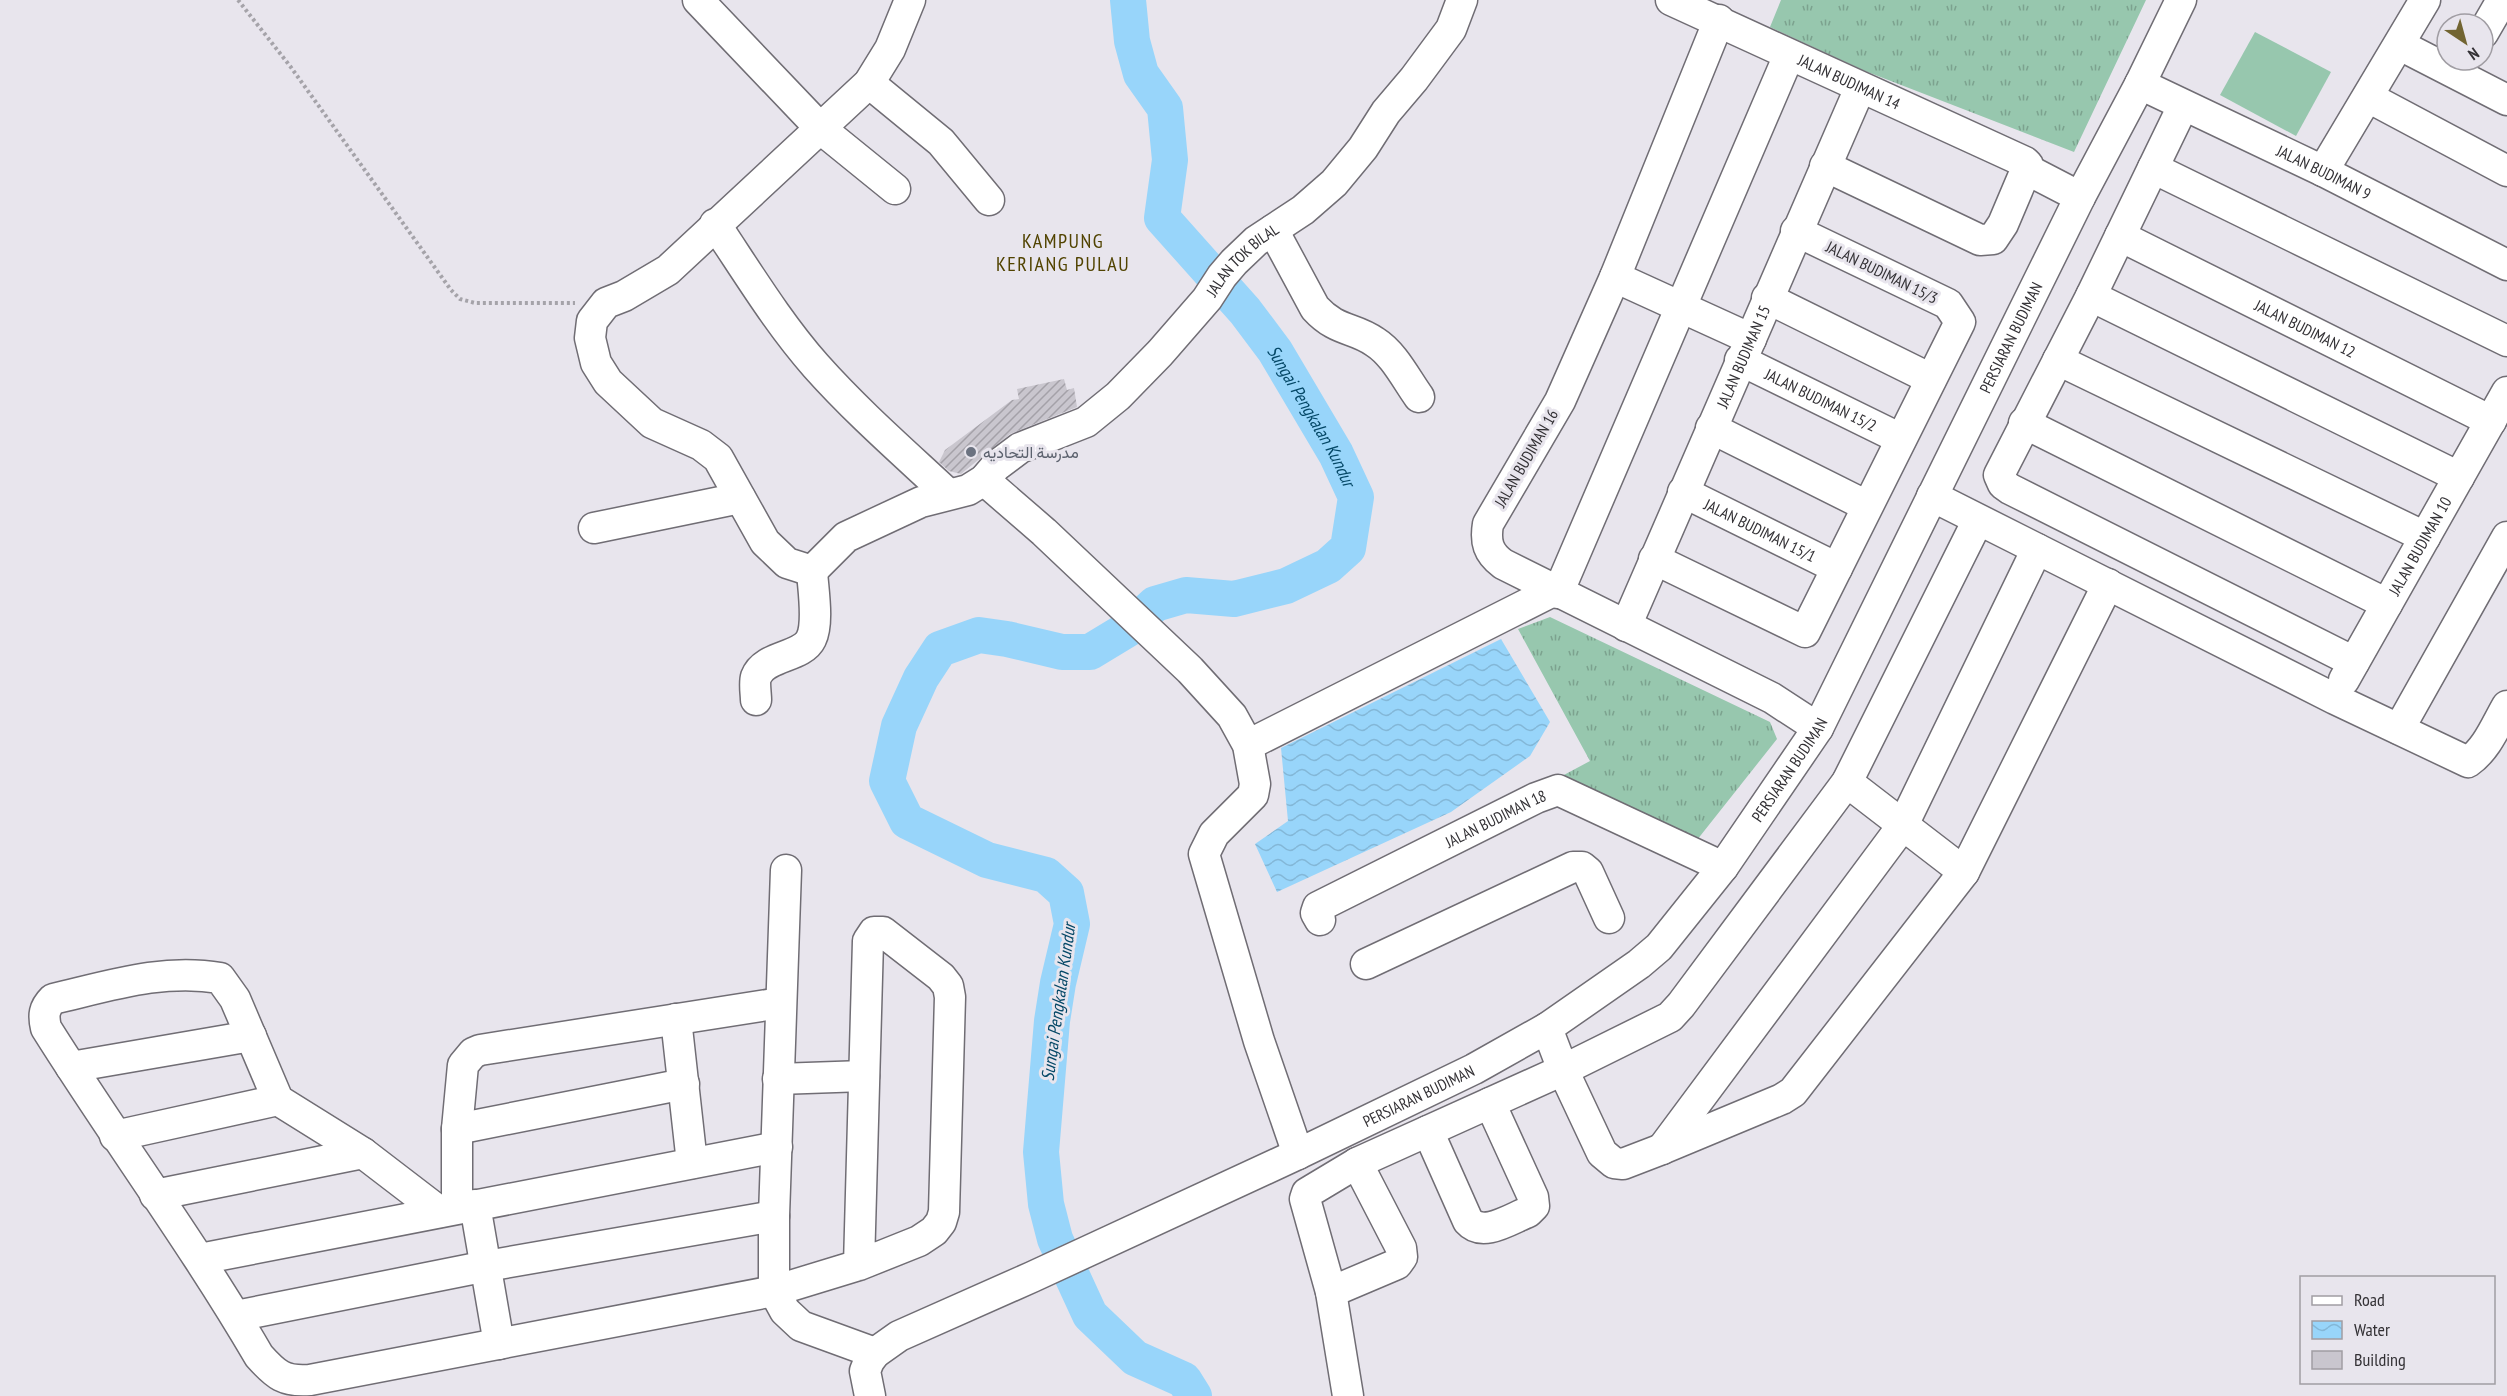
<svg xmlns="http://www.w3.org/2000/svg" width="2507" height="1396" font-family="'PT Sans Narrow',Vazirmatn,sans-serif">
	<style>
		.grass { fill: url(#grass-tufts) }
		.pitch { fill: #97c7ae }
		.water { fill: url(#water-waves) }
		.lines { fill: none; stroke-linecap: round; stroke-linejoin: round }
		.river { stroke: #98d5fa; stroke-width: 36 }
		.building { fill: url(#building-hatch) }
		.minor-casing { stroke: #706d74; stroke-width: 33 }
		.path { stroke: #a5a3a9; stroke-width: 4; stroke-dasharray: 3 3; stroke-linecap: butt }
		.minor { stroke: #fff; stroke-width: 30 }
		.worship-dot { fill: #6b7280; stroke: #e8e5ed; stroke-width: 2 }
		.labels { text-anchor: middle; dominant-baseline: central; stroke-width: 6; stroke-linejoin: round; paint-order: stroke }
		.street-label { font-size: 16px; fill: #333135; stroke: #e8e5ed }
		.worship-label { font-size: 16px; fill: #5b616d; stroke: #e8e5ed; text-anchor: start }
		.water-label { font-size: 18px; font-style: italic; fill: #054867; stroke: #e8e5ed }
		.quarter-label { font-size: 20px; letter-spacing: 1.5px; fill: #514300; stroke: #e8e5ed }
	</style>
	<defs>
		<pattern id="grass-tufts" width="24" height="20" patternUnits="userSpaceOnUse" patternTransform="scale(1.5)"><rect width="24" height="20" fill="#97c7ae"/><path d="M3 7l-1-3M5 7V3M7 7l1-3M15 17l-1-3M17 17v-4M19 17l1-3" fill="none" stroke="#7ca28e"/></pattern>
		<pattern id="water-waves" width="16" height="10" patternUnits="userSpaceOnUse" patternTransform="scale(1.5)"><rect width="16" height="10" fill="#98d5fa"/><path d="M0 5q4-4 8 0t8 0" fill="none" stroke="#83b7d7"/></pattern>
		<pattern id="building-hatch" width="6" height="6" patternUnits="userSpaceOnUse" patternTransform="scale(1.5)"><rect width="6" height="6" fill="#c9c6ce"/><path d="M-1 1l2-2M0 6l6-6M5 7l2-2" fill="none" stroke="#a4a1a8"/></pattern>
	</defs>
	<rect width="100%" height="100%" fill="#e8e5ed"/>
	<path class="grass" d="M 1781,0 L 2146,0 L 2074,152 L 1865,71 L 1770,27 Z
		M 1550,617 L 1770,722 L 1777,739 L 1697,840 L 1562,776 L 1590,761 L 1518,629 Z"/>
	<path class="pitch" d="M 2255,32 L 2331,72 L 2296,136 L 2220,95 Z"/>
	<path class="water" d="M 1501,639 L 1550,722 L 1530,756 L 1451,812 L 1277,892 L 1255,844 L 1288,821 L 1281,748 Z"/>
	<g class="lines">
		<path class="river" id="s1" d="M 1128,0 L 1132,41 L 1141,74 L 1165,108 L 1170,160 L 1162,218 L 1245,311 L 1275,351 L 1336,454 L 1356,497 L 1348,548 L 1328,566 L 1286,586 L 1234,599 L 1186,595 L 1155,604 L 1128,629 L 1090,652 L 1062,652 L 1007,639 L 979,635 L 940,649 L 921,678 L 899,726 L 887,781 L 907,821 L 987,860 L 1046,875 L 1066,893 L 1072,924 L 1058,983 L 1052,1021 L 1041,1152 L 1046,1204 L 1055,1239 L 1090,1315 L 1135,1358 L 1184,1380 L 1194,1396"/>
	</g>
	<path class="building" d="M 1064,379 L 1067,390 L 1074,388 L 1077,407 L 1010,434 L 961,474 L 949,471 L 939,462 L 945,450 L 1012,400 L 1019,399 L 1017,389 Z"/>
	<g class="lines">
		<g class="minor-casing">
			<g id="minor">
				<path d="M 698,0 L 821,129 L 895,189"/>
				<path id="s2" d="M 910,0 L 890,49 L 869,83 L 668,270 L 624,296 L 606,303 L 592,321 L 590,338 L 596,363 L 608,382 L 652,423 L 701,445 L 718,458 L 765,542 L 787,563 L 812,571 L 846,537 L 921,502 L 968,490 L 984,480 L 996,466 L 1020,448 L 1086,422 L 1118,396 L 1160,353 L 1207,299 L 1222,276 L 1234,262 L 1256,241 L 1303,210 L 1334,183 L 1363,148 L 1386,112 L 1414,79 L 1451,29 L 1462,0"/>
				<path id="s3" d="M 1671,0 L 2025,162 L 2028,165 L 2003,224 L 1993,239 L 1980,240 L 1825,166"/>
				<path d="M 1719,20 L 1615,277 L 1560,401 L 1488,524 C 1485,542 1488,553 1503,564 L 1772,698 L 1818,728"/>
				<path d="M 2483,33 L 2502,0"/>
				<path d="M 2400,45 L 2507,100"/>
				<path d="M 869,83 L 941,142 L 989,200"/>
				<path id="s4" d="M 2140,84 L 2323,171 L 2507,265"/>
				<path d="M 2368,97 L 2507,171"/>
				<path d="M 2183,106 L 2091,296 L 1999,475 L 2003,484 L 2010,489 L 2354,662"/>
				<path d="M 2153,168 L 2507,341"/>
				<path d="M 2028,170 L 2080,197"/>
				<path d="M 2323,171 L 2425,0"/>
				<path d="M 715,224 C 748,273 778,323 816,366 C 857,412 903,452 948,494"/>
				<path d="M 1273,230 L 1315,308 C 1337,332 1354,327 1375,342 C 1394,354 1406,379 1419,397"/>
				<path id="s5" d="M 2120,236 L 2491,421"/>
				<path d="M 1615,277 L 1751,339"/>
				<path d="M 2091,296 L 2459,477"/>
				<path d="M 1767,298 L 1931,379"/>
				<path id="s6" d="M 1740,360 L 1901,439"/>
				<path d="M 2058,360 L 2425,537"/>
				<path d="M 2024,423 L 2387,604"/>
				<path d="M 1711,428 L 1867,506"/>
				<path d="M 984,480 L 1044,532 L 1190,670 L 1232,716 L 1248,745 L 1255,784 L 1253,795 L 1214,834 L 1204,854 L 1259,1041 L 1298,1154"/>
				<path id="s7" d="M 1683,492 L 1837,568"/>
				<path d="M 1932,496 L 2335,699 L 2468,762 C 2487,749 2496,725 2507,706"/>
				<path d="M 594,528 L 740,498"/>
				<path d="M 1654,559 L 1805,632 L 1960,322 L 1948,304 L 1796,231"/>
				<path d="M 1558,593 L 1789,55"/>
				<path id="s8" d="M 1626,626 L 1860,88"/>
				<path id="s9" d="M 2344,680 L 2507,392"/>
				<path d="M 756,700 C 756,694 754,683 756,677 C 764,655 802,658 811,639 C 819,623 813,589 812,571"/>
				<path d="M 2399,729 L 2507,537"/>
				<path d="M 1248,745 L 1553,591"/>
				<path d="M 1847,782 L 1964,872"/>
				<path d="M 786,870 L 774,1216 L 774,1291 L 785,1311 L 801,1326 L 875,1353"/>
				<path id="s10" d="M 1320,920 L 1316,913 L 1318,907 L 1536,798 L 1558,790 L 1723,867"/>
				<path d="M 1366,964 L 1573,867 L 1582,867 L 1588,872 L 1609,918"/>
				<path d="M 676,1019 L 692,1163"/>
				<path d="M 1547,1028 L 1563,1070 L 1602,1153 L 1614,1163 L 1623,1164 L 1662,1149 L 1782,1099 L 1793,1092 L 1964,872 L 2108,584"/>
				<path d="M 71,1067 L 251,1036"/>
				<path d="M 778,1079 L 864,1076"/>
				<path d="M 457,1129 L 684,1084"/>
				<path d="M 1428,1131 L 1468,1221 C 1483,1238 1510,1219 1528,1212 L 1534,1206 L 1533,1197 L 1490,1103"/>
				<path d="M 115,1136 L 278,1100"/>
				<path d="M 1662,1149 L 1903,825 L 2037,549"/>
				<path d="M 155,1195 L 363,1153"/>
				<path d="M 475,1205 L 499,1344"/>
				<path d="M 457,1208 L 457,1129 L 463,1065 L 473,1053 L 480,1050 L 780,1003"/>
				<path d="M 440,1212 L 363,1153 L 278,1100 L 235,999 L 220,978 C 163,968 109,986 53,999 C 44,1008 43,1015 46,1028 C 115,1138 193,1243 259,1356 C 276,1375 284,1382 310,1380 L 774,1291 L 859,1265 L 919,1241 L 934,1231 L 941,1222 L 944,1212 L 950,997 L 948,986 L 941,977 L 883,932 L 874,932 L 868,941 L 859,1265"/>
				<path d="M 200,1259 L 777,1147"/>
				<path d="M 1331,1292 L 1397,1264 L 1402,1257 L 1401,1248 L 1357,1163"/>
				<path d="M 236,1316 L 487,1266 L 774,1216"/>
				<path id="s11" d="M 870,1396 L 865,1371 L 869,1361 L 875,1353 L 899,1336 L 1032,1277 L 1298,1154 L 1474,1069 L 1547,1028 L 1639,964 L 1659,947 L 1723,867 L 1818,728 L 2080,197 L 2140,84 L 2181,0"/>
				<path d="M 1348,1396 L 1331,1292 L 1305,1199 L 1307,1193 L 1357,1163 L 1563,1070 L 1670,1017 L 1681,1005 L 1847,782 L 1978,520"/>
			</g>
		</g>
		<path class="path" d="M 238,0 L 290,66 L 451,290 L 460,299 L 475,303 L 575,303"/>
		<use href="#minor" class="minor"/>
	</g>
	<circle class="worship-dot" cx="971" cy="452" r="6"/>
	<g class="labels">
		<g class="street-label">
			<text stroke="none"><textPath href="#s3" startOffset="196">JALAN BUDIMAN 14</textPath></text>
			<text stroke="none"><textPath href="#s4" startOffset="204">JALAN BUDIMAN 9</textPath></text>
			<text stroke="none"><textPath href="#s2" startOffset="1358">JALAN TOK BILAL</textPath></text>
			<text transform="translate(1882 272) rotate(26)">JALAN BUDIMAN 15/3</text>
			<text stroke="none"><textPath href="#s5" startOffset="207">JALAN BUDIMAN 12</textPath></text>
			<text stroke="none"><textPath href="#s11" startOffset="1638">PERSIARAN BUDIMAN</textPath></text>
			<text stroke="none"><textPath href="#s8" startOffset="294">JALAN BUDIMAN 15</textPath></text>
			<text stroke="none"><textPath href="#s6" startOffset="90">JALAN BUDIMAN 15/2</textPath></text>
			<text transform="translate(1526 458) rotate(-60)">JALAN BUDIMAN 16</text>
			<text stroke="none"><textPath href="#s7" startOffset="86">JALAN BUDIMAN 15/1</textPath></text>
			<text stroke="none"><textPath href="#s9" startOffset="154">JALAN BUDIMAN 10</textPath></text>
			<text stroke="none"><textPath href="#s11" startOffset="1152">PERSIARAN BUDIMAN</textPath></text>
			<text stroke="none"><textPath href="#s10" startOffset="213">JALAN BUDIMAN 18</textPath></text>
			<text stroke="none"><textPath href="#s11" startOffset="648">PERSIARAN BUDIMAN</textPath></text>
		</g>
		<g class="worship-label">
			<text x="983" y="452">مدرسة التحاديه</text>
		</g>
		<g class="water-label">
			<text stroke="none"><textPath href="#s1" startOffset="477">Sungai Pengkalan Kundur</textPath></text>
			<text transform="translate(1058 1002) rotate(-82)">Sungai Pengkalan Kundur</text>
		</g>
		<g class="quarter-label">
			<text x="1063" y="241">KAMPUNG<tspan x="1063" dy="23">KERIANG PULAU</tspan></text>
		</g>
	</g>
	<rect x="2300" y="1276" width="195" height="108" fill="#e8e5ed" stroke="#a09da3" stroke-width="1.5"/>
	<rect x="2312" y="1296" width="30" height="9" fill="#ffffff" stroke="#a09da3" stroke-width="1.5"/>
	<text x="2354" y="1306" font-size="18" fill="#333135">Road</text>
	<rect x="2312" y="1321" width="30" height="18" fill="url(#water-waves)" stroke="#a09da3" stroke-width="1.5"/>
	<text x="2354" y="1336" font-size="18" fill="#333135">Water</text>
	<rect x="2312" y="1351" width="30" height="18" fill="#c9c6ce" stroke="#a09da3" stroke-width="1.5"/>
	<text x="2354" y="1366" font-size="18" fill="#333135">Building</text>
	<g transform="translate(2465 42) rotate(144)"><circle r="28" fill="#e8e5ed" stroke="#a09da3" stroke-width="1.5"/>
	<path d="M0-4.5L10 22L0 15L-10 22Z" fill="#726532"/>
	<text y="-9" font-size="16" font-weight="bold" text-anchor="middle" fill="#333135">N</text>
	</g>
</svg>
